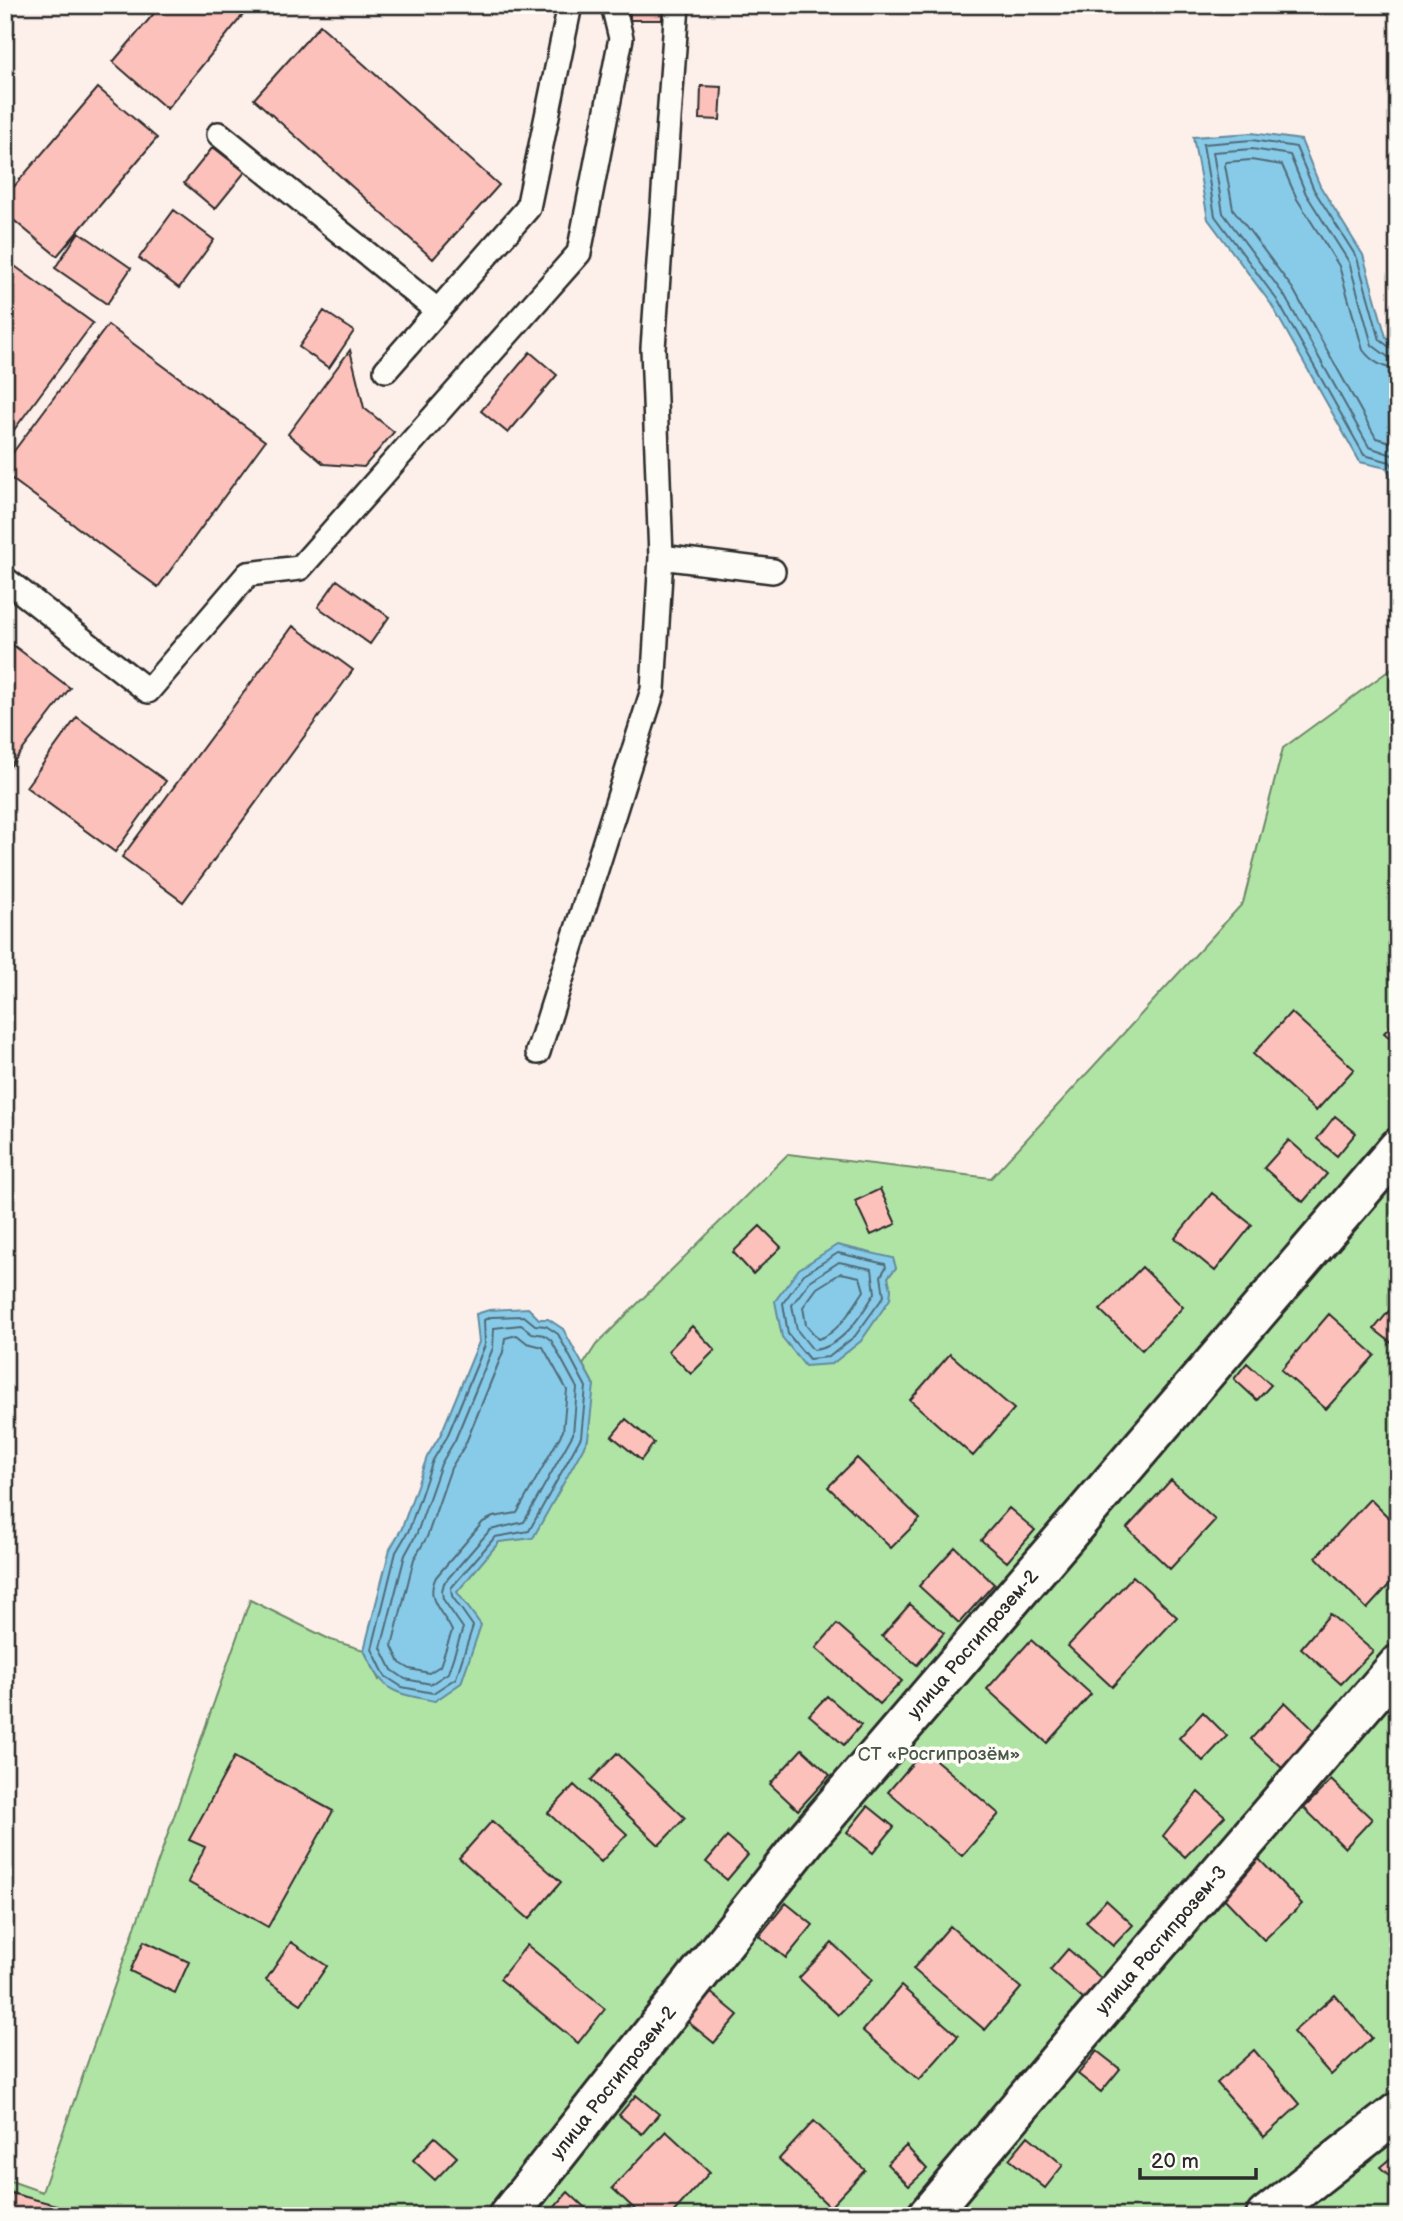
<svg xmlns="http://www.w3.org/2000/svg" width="1403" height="2221" font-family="'Balsamiq Sans',sans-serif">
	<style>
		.green { fill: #b0e4a5; stroke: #6e8868; stroke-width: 2 }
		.water { fill: #88cbe9; stroke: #638b9d; stroke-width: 2 }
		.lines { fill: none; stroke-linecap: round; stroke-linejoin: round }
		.shore { stroke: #506b77; stroke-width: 2 }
		.building { fill: #fdc1bb; stroke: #2b2b2b; stroke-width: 2 }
		.service-casing { stroke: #2b2b2b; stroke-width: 28 }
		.minor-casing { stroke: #2b2b2b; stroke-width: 44 }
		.service { stroke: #fdfcf7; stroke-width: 23 }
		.minor { stroke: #fdfcf7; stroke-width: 38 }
		.labels { text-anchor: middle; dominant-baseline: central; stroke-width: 7; stroke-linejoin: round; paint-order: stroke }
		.street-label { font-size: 19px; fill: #2b2b2b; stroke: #fdfcf7 }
		.park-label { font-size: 19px; fill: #4c594a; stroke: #fdfcf7 }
	</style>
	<rect width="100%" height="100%" fill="#fdf0eb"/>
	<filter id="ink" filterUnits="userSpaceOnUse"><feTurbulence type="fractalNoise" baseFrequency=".0143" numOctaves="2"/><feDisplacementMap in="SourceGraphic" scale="14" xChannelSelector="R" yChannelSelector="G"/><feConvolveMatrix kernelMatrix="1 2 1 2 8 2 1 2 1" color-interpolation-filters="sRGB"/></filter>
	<g filter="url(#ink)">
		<path class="green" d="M 1398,664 L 1398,2216 L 5,2216 L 5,2179 L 42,2192 L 250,1600 L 331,1640 L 364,1650 L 379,1680 L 499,1542 L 594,1385 L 583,1365 L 596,1345 L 788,1154 L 991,1178 L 1243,903 L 1283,748 Z"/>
		<path class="water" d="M 1252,133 L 1301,140 L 1320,186 L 1363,255 L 1386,337 L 1398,344 L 1398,491 L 1387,468 L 1360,462 L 1271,304 L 1208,219 L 1193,137 Z
			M 837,1245 L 893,1258 L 896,1268 L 888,1277 L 891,1289 L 890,1299 L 861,1341 L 832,1364 L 805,1366 L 782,1337 L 775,1301 L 799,1269 Z
			M 528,1308 L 539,1319 L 548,1319 L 563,1329 L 594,1385 L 588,1439 L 533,1538 L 499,1542 L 457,1592 L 481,1625 L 461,1683 L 435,1701 C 389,1692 385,1693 364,1650 L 390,1549 L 402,1528 L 427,1457 L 441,1434 L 479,1342 L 476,1314 L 489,1310 Z"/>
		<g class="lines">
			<path class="shore" d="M 1398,350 L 1392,349 L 1380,340 L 1357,258 L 1314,190 L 1296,147 L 1252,140 L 1203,144 L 1215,216 L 1277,300 L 1364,455 L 1390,462 L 1398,474
				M 1398,359 L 1388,357 L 1372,345 L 1349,262 L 1306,194 L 1290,155 L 1252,149 L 1213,152 L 1223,213 L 1284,295 L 1369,447 L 1398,457
				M 1398,369 C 1384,369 1371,361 1363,350 L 1339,266 L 1297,199 L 1282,165 L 1251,160 L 1226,162 L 1225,165 L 1233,209 L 1293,289 L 1376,438 L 1398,444
				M 838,1253 L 885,1264 L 886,1267 L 881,1276 L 884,1296 L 855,1336 L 829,1357 L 809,1359 L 788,1334 L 783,1303 L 804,1274 Z
				M 839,1262 L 872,1269 L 875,1293 C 861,1315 842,1348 813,1350 L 797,1330 L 792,1305 L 810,1281 Z
				M 841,1273 L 860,1277 L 864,1291 C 853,1307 838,1334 818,1339 L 806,1325 L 803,1307 L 817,1288 Z
				M 524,1316 L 535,1325 L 546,1326 L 558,1334 L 586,1387 L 581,1437 L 529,1531 L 495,1537 L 451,1588 L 452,1596 L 473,1626 L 456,1678 L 433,1693 L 402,1687 L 385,1676 L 372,1649 L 396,1552 L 409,1530 L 433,1460 L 447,1437 L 485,1345 L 484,1320 L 491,1317 Z
				M 521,1325 L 532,1333 L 544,1335 L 551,1340 L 577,1388 L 573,1434 L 524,1522 L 490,1530 L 444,1583 L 442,1591 L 443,1599 L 463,1628 L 448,1673 L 431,1684 L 405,1679 L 392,1670 L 381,1648 L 405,1555 L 417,1533 L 441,1464 L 455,1440 L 493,1348 L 494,1328 Z
				M 517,1335 L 527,1343 L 543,1347 L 567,1390 L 563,1431 L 517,1513 L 493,1517 L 483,1522 L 436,1577 C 424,1601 444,1612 452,1631 L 440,1666 L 429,1673 L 410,1669 L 400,1663 L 392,1646 L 414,1559 L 427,1537 L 451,1468 L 465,1445 L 503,1352 L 505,1338 Z"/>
		</g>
		<path class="building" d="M 161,5 L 251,5 L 167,109 L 113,62 Z
			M 630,5 L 662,5 L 662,20 L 630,20 Z
			M 320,25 L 499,185 L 433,259 L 254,99 Z
			M 701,86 L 722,87 L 720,120 L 700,119 Z
			M 98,88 L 157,138 L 57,256 L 5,213 L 5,197 Z
			M 213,147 L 245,172 L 215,209 L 184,183 Z
			M 174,210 L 214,240 L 179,288 L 139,258 Z
			M 79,232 L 131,268 L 107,304 L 55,268 Z
			M 5,259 L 93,323 L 5,442 Z
			M 324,311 L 354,331 L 329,368 L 299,347 Z
			M 108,325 L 265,441 L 158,587 L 5,474 L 5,463 Z
			M 350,350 L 364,408 L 394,432 L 364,467 L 324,464 L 288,434 Z
			M 530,352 L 557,375 L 508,433 L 481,411 Z
			M 337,580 L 389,617 L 370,644 L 318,607 Z
			M 293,626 L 353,670 L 183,902 L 122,857 Z
			M 5,639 L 70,688 L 5,773 Z
			M 77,717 L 166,781 L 115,852 L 26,787 Z
			M 1291,1012 L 1354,1069 L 1316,1111 L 1253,1054 Z
			M 1398,1018 L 1398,1045 L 1384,1033 Z
			M 1335,1116 L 1356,1133 L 1337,1156 L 1317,1139 Z
			M 1289,1140 L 1327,1174 L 1303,1202 L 1264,1168 Z
			M 880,1189 L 896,1224 L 871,1235 L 855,1201 Z
			M 1212,1193 L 1252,1225 L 1215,1271 L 1175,1238 Z
			M 760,1226 L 781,1247 L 753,1274 L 733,1252 Z
			M 1142,1267 L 1183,1307 L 1142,1350 L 1100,1310 Z
			M 1398,1300 L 1398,1348 L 1374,1329 Z
			M 1329,1314 L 1375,1355 L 1326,1409 L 1281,1370 Z
			M 692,1326 L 715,1350 L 691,1374 L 668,1351 Z
			M 950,1354 L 1014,1409 L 973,1456 L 910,1400 Z
			M 1247,1363 L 1271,1385 L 1257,1400 L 1234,1379 Z
			M 626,1419 L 654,1443 L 641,1460 L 612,1436 Z
			M 857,1458 L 920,1519 L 891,1548 L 828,1487 Z
			M 1171,1480 L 1215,1520 L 1170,1569 L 1127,1528 Z
			M 1370,1499 L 1398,1527 L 1398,1575 L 1367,1609 L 1316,1557 Z
			M 1009,1508 L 1035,1530 L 1007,1562 L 981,1540 Z
			M 955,1547 L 994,1584 L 959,1623 L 919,1586 Z
			M 1133,1576 L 1177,1617 L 1112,1687 L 1068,1646 Z
			M 910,1604 L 944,1633 L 917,1665 L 882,1636 Z
			M 1330,1614 L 1373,1651 L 1341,1684 L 1301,1648 Z
			M 837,1624 L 902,1681 L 880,1704 L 816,1648 Z
			M 1031,1640 L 1091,1694 L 1047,1743 L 987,1689 Z
			M 827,1696 L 861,1725 L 844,1745 L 809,1715 Z
			M 1285,1702 L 1316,1732 L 1282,1768 L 1251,1739 Z
			M 1203,1712 L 1227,1736 L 1203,1761 L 1179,1738 Z
			M 802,1749 L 830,1775 L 798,1810 L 770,1784 Z
			M 924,1750 L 999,1814 L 962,1856 L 888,1792 Z
			M 617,1753 L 685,1818 L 659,1845 L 591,1780 Z
			M 234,1757 L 333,1811 L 268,1927 L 188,1882 L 205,1847 L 189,1840 Z
			M 1331,1780 L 1372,1819 L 1345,1848 L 1304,1808 Z
			M 574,1785 L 627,1834 L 601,1862 L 548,1813 Z
			M 1198,1792 L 1225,1816 L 1185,1857 L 1163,1836 Z
			M 868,1806 L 894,1827 L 873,1853 L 847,1832 Z
			M 492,1821 L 561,1882 L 529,1919 L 459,1858 Z
			M 727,1837 L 748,1855 L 727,1880 L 706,1862 Z
			M 1256,1856 L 1302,1904 L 1264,1940 L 1219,1893 Z
			M 1106,1900 L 1133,1925 L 1113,1946 L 1086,1922 Z
			M 786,1903 L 813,1925 L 786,1958 L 759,1936 Z
			M 950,1926 L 1021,1988 L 985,2030 L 913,1969 Z
			M 144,1941 L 189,1962 L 175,1993 L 130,1971 Z
			M 291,1942 L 327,1966 L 301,2004 L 266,1980 Z
			M 832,1943 L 872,1980 L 838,2015 L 799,1978 Z
			M 527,1945 L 605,2009 L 578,2043 L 500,1979 Z
			M 1068,1949 L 1102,1979 L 1084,2000 L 1050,1970 Z
			M 901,1986 L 958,2036 L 919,2080 L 863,2031 Z
			M 710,1992 L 738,2015 L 714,2043 L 687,2021 Z
			M 1335,1995 L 1372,2038 L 1331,2075 L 1293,2032 Z
			M 1254,2050 L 1300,2104 L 1264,2137 L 1217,2083 Z
			M 1097,2051 L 1120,2069 L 1101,2092 L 1078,2074 Z
			M 636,2095 L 659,2114 L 642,2134 L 619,2115 Z
			M 814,2121 L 865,2170 L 830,2207 L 779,2159 Z
			M 666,2131 L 710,2172 L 670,2216 L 642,2216 L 612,2188 Z
			M 1028,2136 L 1063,2165 L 1045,2188 L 1009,2159 Z
			M 435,2137 L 457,2157 L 435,2180 L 413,2160 Z
			M 906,2146 L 927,2169 L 909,2186 L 887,2164 Z
			M 1398,2152 L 1398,2176 L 1393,2179 L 1380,2167 Z
			M 7,2192 L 56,2205 L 52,2216 L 5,2216 Z
			M 568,2192 L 594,2216 L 547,2216 Z"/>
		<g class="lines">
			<g class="service-casing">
				<path id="service" d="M 219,134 L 438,311
					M 386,370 L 528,208 L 570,5
					M 661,557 L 773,571
					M 5,579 L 148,691 L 248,574 L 300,568 L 579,253 L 621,38 L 613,5
					M 538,1052 L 653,690 L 661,557 L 653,348 L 677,5"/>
			</g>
			<g class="minor-casing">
				<g id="minor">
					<path id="s1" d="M 508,2216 L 807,1838 L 1398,1148"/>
					<path id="s2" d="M 927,2216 L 1072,2044 L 1398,1665"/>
					<path d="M 1266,2216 L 1398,2112"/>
				</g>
			</g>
			<use href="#service" class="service"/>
			<use href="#minor" class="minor"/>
		</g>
	</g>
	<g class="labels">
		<g class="street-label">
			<text stroke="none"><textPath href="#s1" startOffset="737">улица Росгипрозем-2</textPath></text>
			<text stroke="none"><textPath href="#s2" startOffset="362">улица Росгипрозем-3</textPath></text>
			<text stroke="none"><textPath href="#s1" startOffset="170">улица Росгипрозем-2</textPath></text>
		</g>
		<g class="park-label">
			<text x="939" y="1754">СТ «Росгипрозём»</text>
		</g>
	</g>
	<rect width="1403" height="2221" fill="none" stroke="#fdfcf7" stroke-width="28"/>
	<rect x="14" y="14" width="1375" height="2193" fill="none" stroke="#2b2b2b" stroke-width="2.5" filter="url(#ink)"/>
	<path d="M1140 2168v10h116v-10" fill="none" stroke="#2b2b2b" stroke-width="3.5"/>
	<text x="1151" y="2168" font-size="21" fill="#2b2b2b" stroke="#fdfcf7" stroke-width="5" paint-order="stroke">20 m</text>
</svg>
